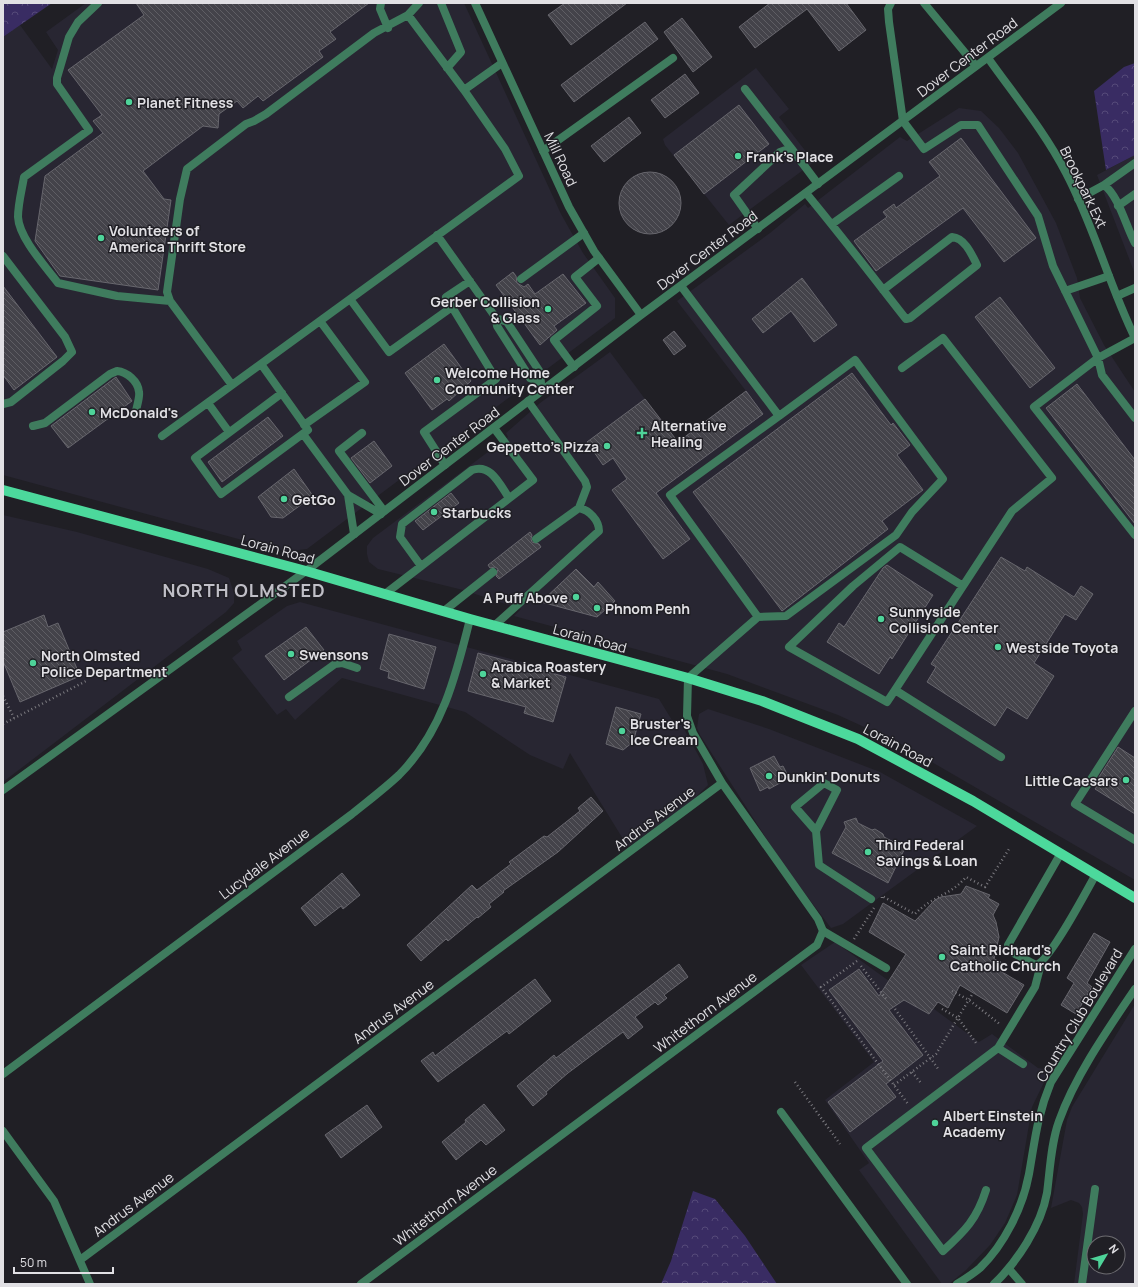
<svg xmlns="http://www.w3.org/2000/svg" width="1138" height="1287" font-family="Manrope,sans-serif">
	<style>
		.built { fill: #282632; fill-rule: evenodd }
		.forest { fill: url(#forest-crowns) }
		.building { fill: url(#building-back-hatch); stroke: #67666d }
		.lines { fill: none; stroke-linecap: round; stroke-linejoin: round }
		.path { stroke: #7c7b80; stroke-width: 2.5; stroke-dasharray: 1 3; stroke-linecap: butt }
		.service { stroke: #3f7c5e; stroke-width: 8 }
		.minor { stroke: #3f7c5e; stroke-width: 8 }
		.tertiary { stroke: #3f7c5e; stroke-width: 8 }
		.primary { stroke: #4cd99c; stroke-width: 10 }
		.poi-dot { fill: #4ed399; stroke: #201f25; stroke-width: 1.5 }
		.labels { text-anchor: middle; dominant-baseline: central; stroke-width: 3; stroke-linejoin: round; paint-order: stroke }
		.street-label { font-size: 14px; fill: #e1e0e4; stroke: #201f25 }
		.poi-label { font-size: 14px; font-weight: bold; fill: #e1e0e4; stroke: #201f25; text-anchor: start }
		.district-label { font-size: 18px; font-weight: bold; letter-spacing: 1px; fill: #c0bfc7; stroke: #201f25 }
	</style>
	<defs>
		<pattern id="forest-crowns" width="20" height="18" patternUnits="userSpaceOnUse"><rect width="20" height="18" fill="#392c63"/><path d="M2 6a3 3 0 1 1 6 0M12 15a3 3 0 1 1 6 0" fill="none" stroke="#554a79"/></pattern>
		<pattern id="building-back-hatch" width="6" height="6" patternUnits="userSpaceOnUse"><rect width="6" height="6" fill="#44434a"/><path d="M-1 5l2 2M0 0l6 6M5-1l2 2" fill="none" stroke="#5f5e64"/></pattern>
	</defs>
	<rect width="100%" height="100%" fill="#201f25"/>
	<path class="built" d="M 86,3 L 464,3 L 561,214 L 583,253 L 615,298 L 615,318 L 307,549 L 290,551 L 275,549 L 3,475 L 3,37 L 20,25 L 52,69 L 58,50 L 46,32 Z
		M 756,68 L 789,109 L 779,117 L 814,162 L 729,225 L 665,145 L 663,139 Z
		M 959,108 L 981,111 L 999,128 L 1018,153 L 1056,223 L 1077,278 L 1080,298 L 1104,345 L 1135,392 L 1135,880 L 899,743 L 838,715 L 727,674 L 514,616 L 521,609 L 463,590 L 378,569 L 369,562 L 367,554 L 367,546 L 373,538 L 508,437 L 506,433 L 540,403 L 610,352 L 677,442 L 746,391 L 677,301 L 770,233 L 805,204 L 808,208 L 900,137 L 907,141 Z
		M 1135,155 L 1135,274 L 1097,175 Z
		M 3,515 L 77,532 L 208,569 L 229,578 L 234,593 L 234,603 L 226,612 L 3,782 Z
		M 300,602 L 659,699 L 675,725 L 682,725 L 703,764 L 708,785 L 692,801 L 628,847 L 570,753 L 563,769 L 530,755 L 465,712 L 342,678 L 295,720 L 286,709 L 277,715 L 232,658 L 242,650 L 237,641 L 287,606 Z
		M 708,709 L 769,729 L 880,772 L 977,826 L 843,924 L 831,928 L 784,866 L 700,735 L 697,728 L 699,714 Z
		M 835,942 L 889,981 L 934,1009 L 979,1042 L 992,1034 L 1038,1068 L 1050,1070 L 1032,1107 L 1017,1195 L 1005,1223 L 990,1245 L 966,1270 L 949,1284 L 942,1284 L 859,1170 L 869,1163 L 825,1100 L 874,1062 L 801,965 Z
		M 1135,1004 L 1135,1284 L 1074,1284 L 1083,1214 L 1082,1207 L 1079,1203 L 1071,1200 L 1051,1208 L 1067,1120 L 1072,1107 ZM 1094,1243 L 1118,1243 L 1118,1267 L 1094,1267 Z"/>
	<path class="forest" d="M 3,3 L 52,3 L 3,37 Z
		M 1135,63 L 1135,155 L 1106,170 L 1094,91 L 1124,67 Z
		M 693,1191 L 715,1199 L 745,1236 L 777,1284 L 661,1284 L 671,1261 Z"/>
	<path class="building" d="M 136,3 L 369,3 L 330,32 L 336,39 L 319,51 L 323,57 L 263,101 L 258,96 L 243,108 L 237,101 L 219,114 L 218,128 L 203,126 L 143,171 L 164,199 L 171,200 L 158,290 L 60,276 L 35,241 L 45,176 L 103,133 L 93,121 L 102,115 L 68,70 L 144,15 Z
		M 565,3 L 627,3 L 571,45 L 548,15 Z
		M 770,3 L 846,3 L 866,30 L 839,51 L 807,9 L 755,48 L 739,27 Z
		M 682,18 L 712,57 L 693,72 L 664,32 Z
		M 645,22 L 658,39 L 574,102 L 561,85 Z
		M 685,74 L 699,93 L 665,118 L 651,100 Z
		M 739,105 L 769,144 L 704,194 L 674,155 Z
		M 629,117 L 641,133 L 604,162 L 591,146 Z
		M 961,138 L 1036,238 L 1004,262 L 963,208 L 876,271 L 854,241 L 887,217 L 883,212 L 894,204 L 896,208 L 940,176 L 929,162 Z
		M619 203a31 31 0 1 1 62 0a31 31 0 1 1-62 0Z
		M 513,272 L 516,276 L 517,283 L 524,287 L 528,284 L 535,294 L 563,274 L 586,303 L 554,326 L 557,330 L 540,345 L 496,285 Z
		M 802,278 L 837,325 L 814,342 L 791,311 L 763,333 L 752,319 Z
		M 3,286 L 57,357 L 14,390 L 3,375 Z
		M 1000,297 L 1055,368 L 1030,388 L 975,317 Z
		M 674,331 L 686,346 L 674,355 L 663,340 Z
		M 444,344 L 471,381 L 449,401 L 447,399 L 432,410 L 405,373 Z
		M 852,373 L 891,425 L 893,423 L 910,445 L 897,455 L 923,490 L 882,521 L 888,529 L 782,611 L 693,492 Z
		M 116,377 L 132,401 L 68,448 L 51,426 Z
		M 1077,384 L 1135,460 L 1135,524 L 1046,408 Z
		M 746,391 L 763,414 L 656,493 L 690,539 L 663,559 L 612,490 L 627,479 L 613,458 L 603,465 L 587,442 L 645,399 L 678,442 Z
		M 268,417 L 283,436 L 222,482 L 208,462 Z
		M 374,441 L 392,466 L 370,483 L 351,458 Z
		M 294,469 L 313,496 L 283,518 L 271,517 L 258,497 Z
		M 451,493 L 459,503 L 423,530 L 415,521 Z
		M 530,532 L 532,535 L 531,539 L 532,542 L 539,544 L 541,547 L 499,579 L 496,576 L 498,569 L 495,567 L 490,568 L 488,565 Z
		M 1001,557 L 1025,571 L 1027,567 L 1074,597 L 1081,586 L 1093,594 L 1076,620 L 1065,614 L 1034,663 L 1054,676 L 1027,719 L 1007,707 L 995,726 L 927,682 L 936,667 L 931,664 Z
		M 887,565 L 933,595 L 892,659 L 890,657 L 879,674 L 827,642 L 839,623 L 844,627 L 883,568 Z
		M 576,569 L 594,587 L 598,582 L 615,601 L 597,617 L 541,602 Z
		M 44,615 L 48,627 L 58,623 L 80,676 L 20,702 L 3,661 L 3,632 Z
		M 306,627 L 324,650 L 284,680 L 265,656 Z
		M 389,634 L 436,647 L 424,689 L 388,678 L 389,672 L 380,669 Z
		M 478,653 L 566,677 L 553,722 L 524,713 L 526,707 L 468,691 Z
		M 616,707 L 641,714 L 633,742 L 623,750 L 606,744 Z
		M 1118,747 L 1135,758 L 1135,814 L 1095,789 L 1097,786 L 1094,785 Z
		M 774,756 L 780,767 L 783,766 L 789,778 L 769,789 L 768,787 L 760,791 L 750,768 Z
		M 591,797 L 603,811 L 558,852 L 503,891 L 504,892 L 489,904 L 491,907 L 478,918 L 477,917 L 448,941 L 446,939 L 421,961 L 407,945 L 472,885 L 477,890 L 511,864 L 509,862 L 544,836 L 547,837 L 580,811 L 578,808 Z
		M 856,818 L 858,823 L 872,830 L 875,829 L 883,834 L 884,837 L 905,848 L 888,883 L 832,853 L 846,827 L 844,822 Z
		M 342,873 L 360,895 L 343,909 L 341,906 L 315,926 L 301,908 Z
		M 966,886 L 990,895 L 988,898 L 999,904 L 993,915 L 996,922 L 999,937 L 994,959 L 1001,962 L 997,969 L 1024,985 L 1007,1013 L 960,985 L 948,1008 L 938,1002 L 929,1014 L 904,1000 L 889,1010 L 923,1055 L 886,1084 L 896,1097 L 850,1132 L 828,1102 L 883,1061 L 829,990 L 859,969 L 879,996 L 906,954 L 869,932 L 883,903 L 915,921 L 935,900 L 941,897 L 961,894 Z
		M 1094,933 L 1110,942 L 1087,983 L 1092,987 L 1076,1014 L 1061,1005 L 1074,983 L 1067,978 Z
		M 679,964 L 688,977 L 664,995 L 667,998 L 658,1005 L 655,1002 L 635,1017 L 643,1027 L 628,1039 L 623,1032 L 568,1073 L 546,1092 L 547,1094 L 533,1106 L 517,1086 L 554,1055 L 556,1058 Z
		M 535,979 L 551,1001 L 509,1034 L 507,1031 L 438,1082 L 421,1061 L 433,1052 L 435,1056 Z
		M 484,1104 L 505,1130 L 486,1145 L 481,1140 L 456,1160 L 442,1142 L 466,1122 L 465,1120 Z
		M 367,1105 L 382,1127 L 341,1158 L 325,1135 Z"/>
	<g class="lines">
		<path class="path" d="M 3,696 L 14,718
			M 3,724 L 88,680
			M 882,898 L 882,896 L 915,914 C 932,896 950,896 966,877 L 985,887 L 1009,849
			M 854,939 L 874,908
			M 857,961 L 821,987 L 908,1104
			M 861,966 L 887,1000
			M 952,991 L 969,1000 L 1001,1025
			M 895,1009 L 939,1070
			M 942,1009 L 958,1018 L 976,1043
			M 912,1072 L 921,1083
			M 795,1082 L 840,1144
			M 894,1085 L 936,1054 L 973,993"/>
		<path class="service" d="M 98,3 L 78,22 L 69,37 L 57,78 L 57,84 L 89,130 L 24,177 C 22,189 18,204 18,217 C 19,238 46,267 58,283 L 117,296 L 170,301
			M 381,3 L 380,9 L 388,28
			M 441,3 L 461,52 L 447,68
			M 891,3 L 888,9 L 889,22 L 903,121 L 924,149 L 961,125 L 978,125 L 1038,216 L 1053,266 L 1098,358 L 1102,375 L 1135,418
			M 924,3 L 976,66
			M 408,15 L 419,3
			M 745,89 L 791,148
			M 543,151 L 673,58
			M 1104,185 L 1135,163
			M 806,193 C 840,234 873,277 906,319 L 910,318 L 977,265 C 972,255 965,238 952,237 L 883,290
			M 1078,199 L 1104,185 C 1119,196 1126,227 1135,243
			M 1118,206 L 1135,194
			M 832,224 L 899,176
			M 758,229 L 734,195 L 780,152 L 791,148 L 818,184
			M 437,235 L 496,318 L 497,326 L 530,378 L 541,383 L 540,372 L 507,322 L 496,318
			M 3,256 L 65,337 L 72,352 L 63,361 L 11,402 L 3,404
			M 521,279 L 584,233
			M 681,286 L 779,416 L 670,495 L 758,617 L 688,678
			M 1065,291 L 1109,276
			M 1117,296 L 1135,288
			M 350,299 L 389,352 L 452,307 L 496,379 L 424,432 L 445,465
			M 452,307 L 446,297 L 470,281
			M 1135,338 L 1098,358 L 1034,407 L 1135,535
			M 261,364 L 308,430 L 221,494 L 195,458 L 282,393
			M 574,367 L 554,340 L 597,306 L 575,277 L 599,258
			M 902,368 L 943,338 L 1052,478 L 1012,511 L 895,690 L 1001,757
			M 232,385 L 170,301 L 167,292 L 180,199 L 187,169 L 246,124 L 254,121 L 266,114 L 374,33 L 408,15 L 464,90
			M 528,401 L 585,481 L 587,487 L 579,508
			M 208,403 L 229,432
			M 304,425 L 365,382 L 320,321
			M 33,426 L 45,423 L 110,374 L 117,371 C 127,372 138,381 139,392 C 140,397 137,405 136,411
			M 362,433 L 339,451 L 384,511
			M 303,434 L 348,495 L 381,514
			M 162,436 L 519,176 L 505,149 L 464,90 L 502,63
			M 348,495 L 354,534
			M 421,566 L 400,537 L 402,524 L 472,470 C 491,463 500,485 509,498
			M 385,594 L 533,480 L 494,428
			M 444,611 L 493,572
			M 758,617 L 786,616 L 896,535 L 912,512 L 943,479 L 855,360 L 779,416
			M 494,626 L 599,531 C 599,520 589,510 579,508 L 536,539
			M 895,690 L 887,702 L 789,647 L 853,586 L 900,547 L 963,586
			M 289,697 L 335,664 L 342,663 L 357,668
			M 1135,711 L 1075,804 L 1135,840
			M 824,783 L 837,790 L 816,831 L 795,807 Z
			M 816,831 L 819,865 L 871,899
			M 1061,853 L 1008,945 L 1015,954 L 1036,965 C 1049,962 1087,890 1096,874
			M 823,931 L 886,968
			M 1023,1064 L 998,1048 L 1035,987 L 1041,964
			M 781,1112 L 907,1284
			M 986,1190 C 977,1219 965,1231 943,1251 L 866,1148 L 998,1048
			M 1009,1269 L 1022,1284
			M 1082,1284 L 1095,1189"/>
		<path class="minor" d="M 3,1074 L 352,814 C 368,801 384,789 399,775 C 442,732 456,676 470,619
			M 3,1131 L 54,1201 L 90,1284
			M 80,1260 L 722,783
			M 361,1284 L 817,945 L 823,931 L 818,919 L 722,783 L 693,733 L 687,716 L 688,678"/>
		<path class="tertiary" d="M 475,3 L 569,207 L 594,251 L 641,315
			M 988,58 C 1015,96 1045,132 1066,173 C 1094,226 1109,285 1135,338
			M 3,790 L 306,571 L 641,315 L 1061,3
			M 957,1284 C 965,1279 973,1274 980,1268 C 1004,1245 1023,1207 1029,1174 C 1035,1140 1037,1116 1051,1082 L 1135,949
			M 994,1284 C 1017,1262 1041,1226 1047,1193 C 1050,1170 1051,1143 1059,1121 C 1075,1076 1108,1029 1135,989"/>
		<path class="primary" d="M 3,490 L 306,571 L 470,619 L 688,678 L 762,701 L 858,739 L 973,801 L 1135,898"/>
	</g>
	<g class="poi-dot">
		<circle cx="129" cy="102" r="4"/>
		<circle cx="738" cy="156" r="4"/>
		<circle cx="101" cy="238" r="4"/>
		<circle cx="548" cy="309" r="4"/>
		<circle cx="437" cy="380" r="4"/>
		<circle cx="92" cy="412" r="4"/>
		<path d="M640 427h4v4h4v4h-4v4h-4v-4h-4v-4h4z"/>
		<circle cx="607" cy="446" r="4"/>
		<circle cx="284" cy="499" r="4"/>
		<circle cx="434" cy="512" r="4"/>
		<circle cx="576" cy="597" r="4"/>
		<circle cx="597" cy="608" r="4"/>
		<circle cx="881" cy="619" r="4"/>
		<circle cx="998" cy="647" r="4"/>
		<circle cx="291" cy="654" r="4"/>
		<circle cx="33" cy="663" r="4"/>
		<circle cx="483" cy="674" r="4"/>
		<circle cx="622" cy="731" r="4"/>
		<circle cx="769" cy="776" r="4"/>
		<circle cx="1126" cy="780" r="4"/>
		<circle cx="868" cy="852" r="4"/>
		<circle cx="942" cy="957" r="4"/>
		<circle cx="935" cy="1123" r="4"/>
	</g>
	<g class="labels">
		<g class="street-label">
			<text transform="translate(967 57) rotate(-37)">Dover Center Road</text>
			<text transform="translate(561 159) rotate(65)">Mill Road</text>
			<text transform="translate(1084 187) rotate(64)">Brookpark Ext</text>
			<text transform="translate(707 250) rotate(-37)">Dover Center Road</text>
			<text transform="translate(449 446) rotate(-37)">Dover Center Road</text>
			<text transform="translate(278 549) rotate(15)">Lorain Road</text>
			<text transform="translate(590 638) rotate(15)">Lorain Road</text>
			<text transform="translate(898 745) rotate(28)">Lorain Road</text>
			<text transform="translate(654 818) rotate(-37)">Andrus Avenue</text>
			<text transform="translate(264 863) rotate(-37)">Lucydale Avenue</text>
			<text transform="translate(393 1011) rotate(-37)">Andrus Avenue</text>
			<text transform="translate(705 1012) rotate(-37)">Whitethorn Avenue</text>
			<text transform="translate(1079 1015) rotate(-59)">Country Club Boulevard</text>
			<text transform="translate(133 1204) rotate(-37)">Andrus Avenue</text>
			<text transform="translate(445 1205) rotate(-37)">Whitethorn Avenue</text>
		</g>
		<g class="poi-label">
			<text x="137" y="102">Planet Fitness</text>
			<text x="746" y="156">Frank's Place</text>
			<text x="109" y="230">Volunteers of<tspan x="109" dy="16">America Thrift Store</tspan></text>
			<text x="540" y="301" text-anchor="end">Gerber Collision<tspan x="540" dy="16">&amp; Glass</tspan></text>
			<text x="445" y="372">Welcome Home<tspan x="445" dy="16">Community Center</tspan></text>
			<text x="100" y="412">McDonald's</text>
			<text x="651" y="425">Alternative<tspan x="651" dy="16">Healing</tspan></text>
			<text x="599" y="446" text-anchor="end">Geppetto's Pizza</text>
			<text x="292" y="499">GetGo</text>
			<text x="442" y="512">Starbucks</text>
			<text x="568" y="597" text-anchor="end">A Puff Above</text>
			<text x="605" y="608">Phnom Penh</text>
			<text x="889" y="611">Sunnyside<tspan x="889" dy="16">Collision Center</tspan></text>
			<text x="1006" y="647">Westside Toyota</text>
			<text x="299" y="654">Swensons</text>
			<text x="41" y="655">North Olmsted<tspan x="41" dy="16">Police Department</tspan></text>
			<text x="491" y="666">Arabica Roastery<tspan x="491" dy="16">&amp; Market</tspan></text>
			<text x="630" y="723">Bruster's<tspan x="630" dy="16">Ice Cream</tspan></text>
			<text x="777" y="776">Dunkin' Donuts</text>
			<text x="1118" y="780" text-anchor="end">Little Caesars</text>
			<text x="876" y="844">Third Federal<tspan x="876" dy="16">Savings &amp; Loan</tspan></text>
			<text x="950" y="949">Saint Richard's<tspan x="950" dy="16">Catholic Church</tspan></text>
			<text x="943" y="1115">Albert Einstein<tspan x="943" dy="16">Academy</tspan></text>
		</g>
		<g class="district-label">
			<text x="244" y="590">NORTH OLMSTED</text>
		</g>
	</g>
	<rect width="1138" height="1287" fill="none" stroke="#e1e0e4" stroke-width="8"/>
	<g transform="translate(1106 1255) rotate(52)"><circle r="19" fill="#201f25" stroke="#6d6c71"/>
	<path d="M0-3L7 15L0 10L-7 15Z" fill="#4ed399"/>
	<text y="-6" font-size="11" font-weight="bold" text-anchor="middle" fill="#e1e0e4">N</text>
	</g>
	<path d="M14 1267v6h99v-6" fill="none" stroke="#e1e0e4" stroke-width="2"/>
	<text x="20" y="1267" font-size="12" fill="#e1e0e4" stroke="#201f25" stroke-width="3" paint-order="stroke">50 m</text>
</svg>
